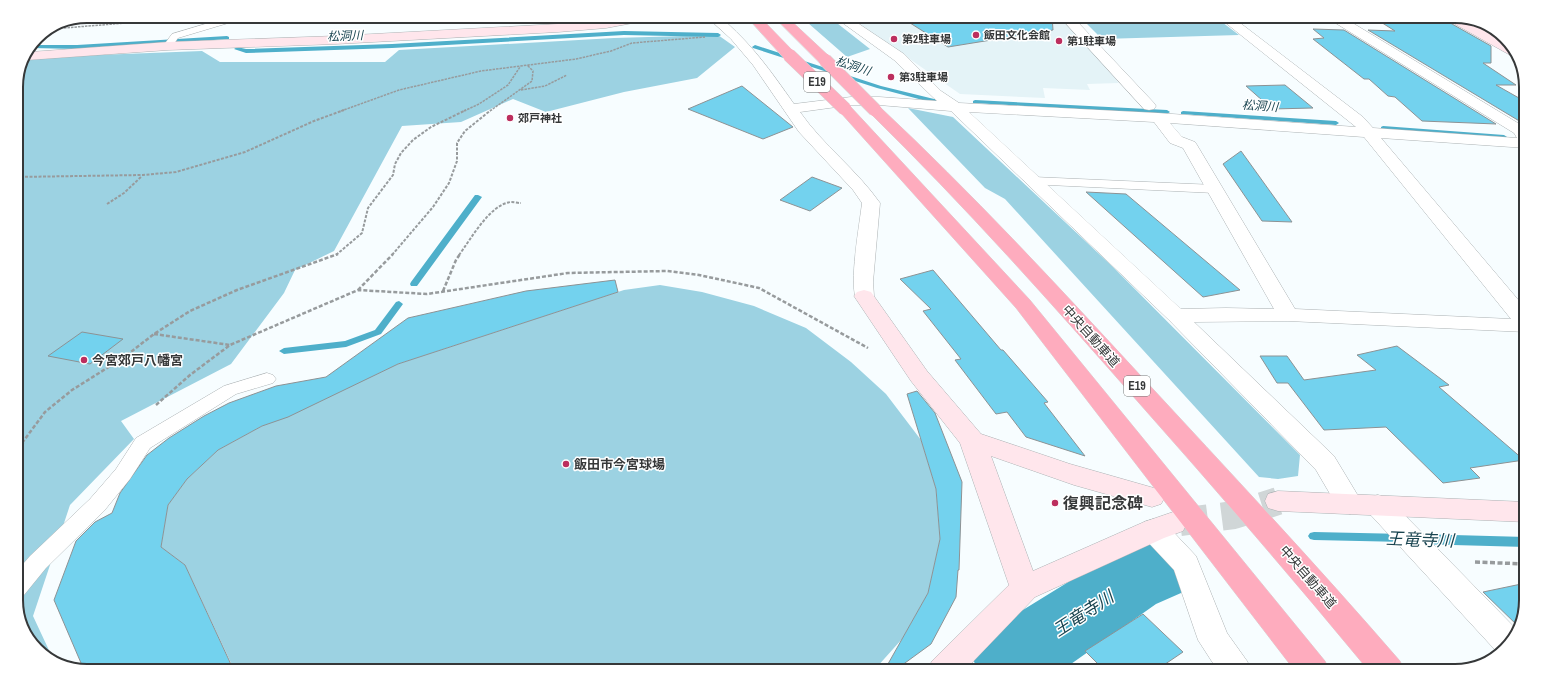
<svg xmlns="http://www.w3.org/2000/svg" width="1542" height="687" font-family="'Archivo Narrow','Noto Sans JP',sans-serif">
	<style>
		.built { fill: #e4f3f7 }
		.green { fill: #9cd2e2 }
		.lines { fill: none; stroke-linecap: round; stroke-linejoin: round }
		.stream { fill: #4eafca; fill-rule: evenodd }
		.river { fill: #4eafca; fill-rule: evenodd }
		.building { fill: #73d2ee; stroke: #8d9294 }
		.secondary-tunnel { stroke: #d0d6d7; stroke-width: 28; stroke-dasharray: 28 14; stroke-linecap: butt }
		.lane-casing { stroke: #acb2b4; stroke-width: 1 }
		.street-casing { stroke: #acb2b4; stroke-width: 1 }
		.secondary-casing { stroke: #acb2b4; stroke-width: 1 }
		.highway-casing { stroke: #d7d7d7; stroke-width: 1 }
		.path-far3 { stroke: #979b9d; stroke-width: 1.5; stroke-dasharray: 2.5 1; stroke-linecap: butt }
		.path-far2 { stroke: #979b9d; stroke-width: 2; stroke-dasharray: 3 1.5; stroke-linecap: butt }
		.path-far1 { stroke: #979b9d; stroke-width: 2.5; stroke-dasharray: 4 2; stroke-linecap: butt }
		.path { stroke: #979b9d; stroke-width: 3.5; stroke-dasharray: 5 2.5; stroke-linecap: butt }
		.lane { fill: #fff; fill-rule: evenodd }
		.street { fill: #fff; fill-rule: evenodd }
		.secondary { fill: #ffe6ec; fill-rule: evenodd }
		.highway { fill: #feacbe; fill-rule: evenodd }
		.highway-bridge-casing { stroke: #d7d7d7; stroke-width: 14; stroke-linecap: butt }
		.highway-bridge { stroke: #feacbe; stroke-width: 13 }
		.poi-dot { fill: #bc2e5e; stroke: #fff; stroke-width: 1.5 }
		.labels { text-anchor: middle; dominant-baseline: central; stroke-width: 3; stroke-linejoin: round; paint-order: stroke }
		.far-poi-label { font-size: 11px; font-weight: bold; fill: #363839; stroke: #fff; text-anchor: start }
		.far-water-label { font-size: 12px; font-style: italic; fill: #194450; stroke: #fff }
		.shield { fill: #fff; stroke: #727474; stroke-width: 1 }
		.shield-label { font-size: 12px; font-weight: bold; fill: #363839 }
		.street-label { font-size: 13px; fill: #363839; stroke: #fff }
		.poi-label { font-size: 13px; font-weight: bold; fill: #363839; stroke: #fff; text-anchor: start }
		.near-poi-label { font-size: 16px; font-weight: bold; fill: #363839; stroke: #fff; text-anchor: start }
		.near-water-label { font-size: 17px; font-style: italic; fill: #194450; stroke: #fff }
		.rim { fill: none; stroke: #363839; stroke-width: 2 }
	</style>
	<rect width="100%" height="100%" fill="#f7fdff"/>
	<path class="built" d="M 848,16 L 1058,16 L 1080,34 L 1119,83 L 1087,84 L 1090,90 L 1043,88 L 1045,98 L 960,94 Z"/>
	<path class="green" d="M 800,16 L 828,16 L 870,49 L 847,57 Z
		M 1079,16 L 1214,16 L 1239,35 L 1102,39 Z
		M 718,35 L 735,47 L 697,78 L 624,92 L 546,112 L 513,99 L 461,122 L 402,126 L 334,251 L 295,270 L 284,293 L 231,364 L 121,421 L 134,439 L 70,505 L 33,616 L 54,661 L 28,640 L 16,605 L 16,83 L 26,60 L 98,55 L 202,51 L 220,62 L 385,62 L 399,50 L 614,38 Z
		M 908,108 L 953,117 L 1113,267 L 1300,455 L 1298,476 L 1278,479 L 1259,477 L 1005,199 L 985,188 Z
		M 660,285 L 702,292 L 754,306 L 806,328 L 851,362 L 886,394 L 921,440 L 936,489 L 940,539 L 928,593 L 902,639 L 876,668 L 871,671 L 242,671 L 231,663 L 185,565 L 161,547 L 168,505 L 187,479 L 218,450 L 262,426 L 398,364 L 624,290 Z"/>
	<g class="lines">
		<path class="stream" d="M 624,31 L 718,33 L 721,35 L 718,37 L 624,35 L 392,48 L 246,53 L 234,49 L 237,47 L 246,49 L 392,44 Z
			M 227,36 L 229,37 L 229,39 L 77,49 L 32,48 L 33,45 L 77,45 Z
			M 755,45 L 881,86 L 934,99 L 945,99 L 948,101 L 945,103 L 934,103 L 877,88 L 753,48 L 752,47 Z
			M 975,100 L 1167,110 L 1170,112 L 1167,114 L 973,103 L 973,101 Z
			M 1183,111 L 1336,121 L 1339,123 L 1336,125 L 1181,114 L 1181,112 Z
			M 1383,126 L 1504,135 L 1507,137 L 1504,139 L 1381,129 L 1381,127 Z
			M 475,195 L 478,195 L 482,197 L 417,286 L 411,286 L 410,284 L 411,282 Z
			M 399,301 L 403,304 L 381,334 L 346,347 L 284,354 L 279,351 L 284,348 L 345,341 L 375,330 L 396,302 Z
			M 1314,532 L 1405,534 L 1409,535 L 1411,538 L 1409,541 L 1405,542 L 1314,540 L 1310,539 L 1308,536 L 1310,533 Z
			M 1417,534 L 1526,537 L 1526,547 L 1417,544 L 1413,542 L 1411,539 L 1413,536 Z"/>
		<path class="river" d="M 1155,542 L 1181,551 L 1192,572 L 1181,593 L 1156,604 L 1061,671 L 978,671 L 973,659 L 984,634 L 1104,560 Z"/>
	</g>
	<path class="building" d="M 899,16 L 1052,16 L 1053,30 L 948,47 Z
		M 1374,16 L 1443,16 L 1445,20 L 1491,46 L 1491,63 L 1483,63 L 1516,85 L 1496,85 L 1526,102 L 1526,125 L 1368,30 L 1395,31 L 1376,19 L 1380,19 Z
		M 1466,18 L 1482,22 L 1491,29 L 1491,32 Z
		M 1313,29 L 1344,30 L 1496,124 L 1422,121 L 1395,97 L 1388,96 L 1369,79 L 1364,79 L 1313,39 L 1324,38 Z
		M 1285,85 L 1313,108 L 1272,109 L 1246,86 Z
		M 742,86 L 793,127 L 763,139 L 688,109 Z
		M 1241,151 L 1292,222 L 1262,221 L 1223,164 Z
		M 812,177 L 842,188 L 810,211 L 780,200 Z
		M 1086,192 L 1126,194 L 1240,290 L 1203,297 Z
		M 933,270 L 1001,350 L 1003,350 L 1048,402 L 1044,403 L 1085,456 L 1026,437 L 1007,412 L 996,414 L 955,360 L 961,359 L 923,311 L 931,309 L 900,279 Z
		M 615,280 L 618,292 L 398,364 L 288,417 L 262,426 L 218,450 L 187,479 L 168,505 L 161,547 L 185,565 L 234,671 L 84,670 L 54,600 L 76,541 L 95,522 L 112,513 L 120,493 L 147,455 L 169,438 L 204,416 L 229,403 L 276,386 L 326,377 L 408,318 L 526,291 Z
		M 82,332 L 123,339 L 90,364 L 48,356 Z
		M 1397,346 L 1449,385 L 1439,387 L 1524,460 L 1470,468 L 1480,478 L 1443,483 L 1386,427 L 1324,430 L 1288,383 L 1277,383 L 1260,356 L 1287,356 L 1304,380 L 1376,370 L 1357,355 Z
		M 917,391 L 935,413 L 962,482 L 959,570 L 958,570 L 956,597 L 931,644 L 894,671 L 884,671 L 928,593 L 940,539 L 936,489 L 907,394 Z
		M 1526,583 L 1526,600 L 1520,628 L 1483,592 Z
		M 1143,614 L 1183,652 L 1155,671 L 1105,671 L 1085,651 Z"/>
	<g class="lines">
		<path class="secondary-tunnel" d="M 1180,522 L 1234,515 L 1278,501"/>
		<g class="lane-casing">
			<path id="lane" d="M 232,16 L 247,16 L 245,18 L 178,38 L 171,48 L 168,49 L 163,46 L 172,34 Z
				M 588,16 L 599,16 L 611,24 L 609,26 L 603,26 Z
				M 1033,177 L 1215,185 L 1220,186 L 1222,189 L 1220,192 L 1215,193 L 1028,184 L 1026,181 L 1028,178 Z
				M 267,373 L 273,375 L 276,379 L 273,383 L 236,394 L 150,448 L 130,479 L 104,511 L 46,568 L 24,595 L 16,597 L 16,572 L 30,556 L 90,499 L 116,469 L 136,438 L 224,386 Z"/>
		</g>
		<g class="street-casing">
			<path id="street" d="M 706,16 L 719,16 C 752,44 770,70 794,104 L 851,97 L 879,97 L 937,101 L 894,60 L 833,16 L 847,16 L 904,54 L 941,91 L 959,103 L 1158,113 L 1356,127 L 1217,16 L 1231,16 L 1363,117 L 1373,128 L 1517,138 L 1514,133 L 1329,19 L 1327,16 L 1341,16 L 1526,128 L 1526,148 L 1381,138 L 1526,309 L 1526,332 L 1288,321 L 1194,322 L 1334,456 L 1363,504 L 1360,511 L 1350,514 L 1340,511 L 1316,470 L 1169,320 L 951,111 L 879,105 L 851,105 L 800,112 C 823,145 857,170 880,203 L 873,282 L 874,296 L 871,300 L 864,302 L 857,300 C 848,287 860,222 862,203 L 853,190 L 799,132 L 753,65 L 731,39 ZM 969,112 L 1154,122 L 1170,143 L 1183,148 L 1274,309 L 1226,308 L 1181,309 ZM 1170,123 L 1364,137 L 1511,319 L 1295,309 L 1197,145 L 1195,142 L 1182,137 Z
				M 1059,16 L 1072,16 L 1154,103 L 1156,106 L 1154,109 L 1149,110 L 1144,109 Z
				M 1378,495 L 1388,498 L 1518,631 L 1500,653 L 1497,652 L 1368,512 L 1364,505 L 1368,498 Z
				M 1154,519 L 1164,522 L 1196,556 L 1227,633 L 1247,661 L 1252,671 L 1218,671 L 1198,640 L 1174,570 L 1144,538 L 1140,530 L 1144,522 Z"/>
		</g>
		<g class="secondary-casing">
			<path id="secondary" d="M 630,16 L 655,16 L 653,19 L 649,20 L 606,28 L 558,32 L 336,44 L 168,50 L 27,60 L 30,52 L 168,42 L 336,36 L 558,24 L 606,20 Z
				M 1444,16 L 1461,17 L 1509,44 L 1514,47 L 1517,55 L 1510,55 L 1446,19 Z
				M 864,290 L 871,292 L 927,371 L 981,434 L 1070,464 L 1161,490 L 1165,497 L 1161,504 L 1152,507 L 1074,485 L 991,456 L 1033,571 L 1144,522 L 1173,512 L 1183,515 L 1187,523 L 1183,531 L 1164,538 L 1035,597 L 964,671 L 927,671 L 932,661 L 1009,585 L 960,443 L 911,381 L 854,296 L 857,292 Z
				M 1278,491 L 1526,502 L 1526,522 L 1278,511 L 1268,508 L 1265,501 L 1268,494 Z"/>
		</g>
		<g class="highway-casing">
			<path id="highway" d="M 746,16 L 759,16 L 794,52 L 796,55 L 794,58 L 784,58 Z
				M 773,16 L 786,16 L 830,57 L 832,60 L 830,63 L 820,63 Z
				M 845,105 L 850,106 L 1030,300 L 1325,661 L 1330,671 L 1295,671 L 1016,308 L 840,112 L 838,109 L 840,106 Z
				M 875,106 L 880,107 C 971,192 1056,284 1141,376 C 1228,470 1316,564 1400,661 L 1405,671 L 1369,671 C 1294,580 1217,491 1139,403 C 1052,304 964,205 870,113 L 868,110 L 870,107 Z"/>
		</g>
		<path class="path-far3" d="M 64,28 L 163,20
			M 521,90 L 545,86 L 567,75
			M 341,111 L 399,90 L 481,71 L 576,59 L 611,51 L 632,43 L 705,37
			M 464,111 L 479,104 L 508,85 L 520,67
			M 490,111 L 532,81 L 533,71 L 527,65"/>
		<path class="path-far2" d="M 16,177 L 143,175 L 176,172 L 245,152 L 314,121 L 344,110
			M 107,204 L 124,193 L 142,176
			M 336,255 L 362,233 L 368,208 L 393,175 L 395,164 L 401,153 L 413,140 L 431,127 L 466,110
			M 392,255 L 433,207 L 449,183 L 457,161 L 457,143 L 465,131 L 491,110
			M 459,255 C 471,239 490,204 511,202 C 514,202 518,203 521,203"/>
		<path class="path-far1" d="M 358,290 L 393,254
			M 443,291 L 456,260 L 460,254
			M 154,334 L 230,345
			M 156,405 L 190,375 L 230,345 L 358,290 L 427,294 L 568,273 L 667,271 L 699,275 L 759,288 L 868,348
			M 22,443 L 45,412 L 72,390 L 123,358 L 154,334 L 190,311 L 237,290 L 338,254"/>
		<path class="path" d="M 16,451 L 23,442
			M 1475,562 L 1526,564"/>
		<use href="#lane" class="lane"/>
		<use href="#street" class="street"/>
		<use href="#secondary" class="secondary"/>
		<use href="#highway" class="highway"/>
		<g class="highway-bridge-casing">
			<path id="highway-bridge" d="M 789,55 L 845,109
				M 825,60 L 875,110"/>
		</g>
		<use href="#highway-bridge" class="highway-bridge"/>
	</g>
	<g class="poi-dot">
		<circle cx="976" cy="35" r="4"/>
		<circle cx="894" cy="39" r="4"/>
		<circle cx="1059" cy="41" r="4"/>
		<circle cx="891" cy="77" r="4"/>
		<circle cx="510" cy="118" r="4"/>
		<circle cx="84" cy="360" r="4"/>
		<circle cx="566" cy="464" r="4"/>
		<circle cx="1055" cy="503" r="4"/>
	</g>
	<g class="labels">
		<g class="far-poi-label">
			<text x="984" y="35">飯田文化会館</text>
			<text x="902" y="39">第2駐車場</text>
			<text x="1067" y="41">第1駐車場</text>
			<text x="899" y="77">第3駐車場</text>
			<text x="518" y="118">郊戸神社</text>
		</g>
		<g class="far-water-label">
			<text transform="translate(345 36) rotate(-2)">松洞川</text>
			<text transform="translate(853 66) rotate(18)">松洞川</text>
			<text transform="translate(1260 106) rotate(4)">松洞川</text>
		</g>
		<g class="shield">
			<rect x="804" y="72" width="26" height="20" rx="3"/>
			<rect x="1124" y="376" width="26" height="20" rx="3"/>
		</g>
		<g class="shield-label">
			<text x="817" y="82">E19</text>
			<text x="1137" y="386">E19</text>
		</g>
		<g class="street-label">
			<text transform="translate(1091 336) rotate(48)">中央自動車道</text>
			<text transform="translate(1308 577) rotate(49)">中央自動車道</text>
		</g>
		<g class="poi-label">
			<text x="92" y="360">今宮郊戸八幡宮</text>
			<text x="574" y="464">飯田市今宮球場</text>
		</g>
		<g class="near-poi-label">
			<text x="1063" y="503">復興記念碑</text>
		</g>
		<g class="near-water-label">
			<text transform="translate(1420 539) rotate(2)">王竜寺川</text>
			<text transform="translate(1083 613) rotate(-33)">王竜寺川</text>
		</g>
	</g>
	<path d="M0 0H1542V687H0ZM87 23H1455A64 64 0 0 1 1519 87V600A64 64 0 0 1 1455 664H87A64 64 0 0 1 23 600V87A64 64 0 0 1 87 23Z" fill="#fff" fill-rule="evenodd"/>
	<path class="rim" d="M87 23H1455A64 64 0 0 1 1519 87V600A64 64 0 0 1 1455 664H87A64 64 0 0 1 23 600V87A64 64 0 0 1 87 23Z"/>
</svg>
